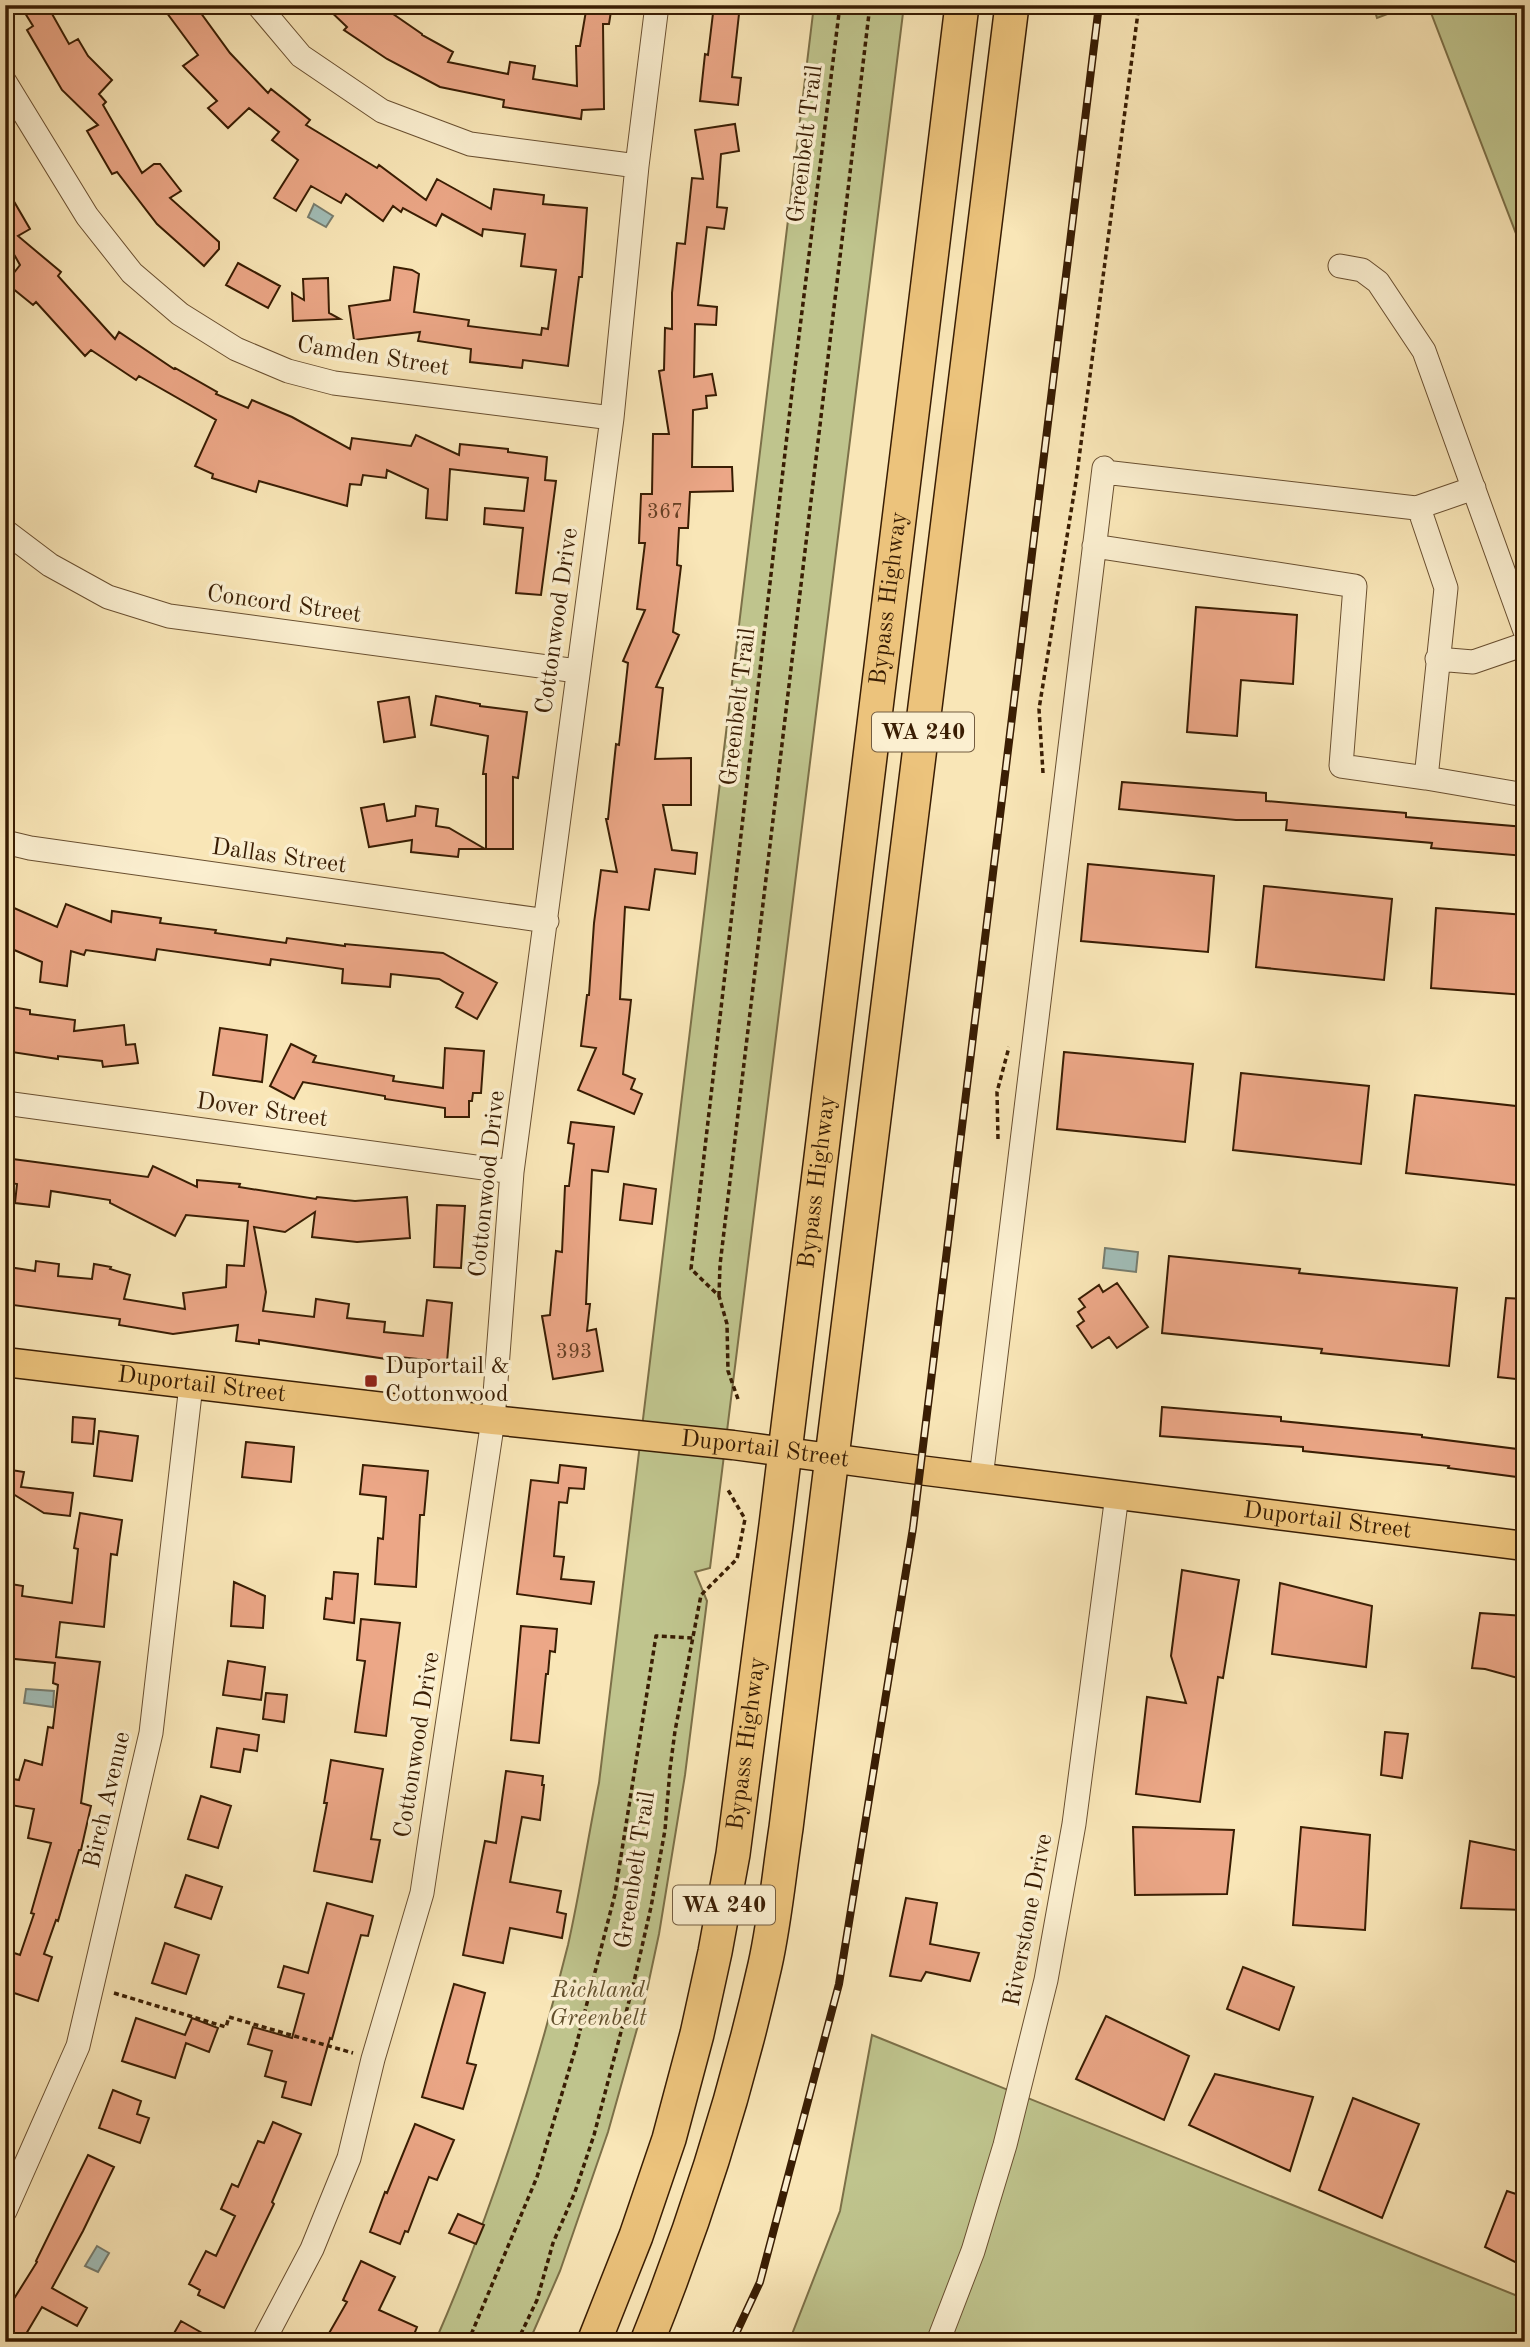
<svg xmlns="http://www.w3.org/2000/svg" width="1530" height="2347" font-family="'Old Standard TT',serif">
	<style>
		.green { fill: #bfc48d; stroke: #7c7048; stroke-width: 2 }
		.water { fill: #a1bdb7; stroke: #777d6f; stroke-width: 2 }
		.building { fill: #eca787; stroke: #391d03; stroke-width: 2 }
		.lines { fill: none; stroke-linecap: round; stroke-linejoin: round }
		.minor-casing { stroke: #694f30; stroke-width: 25 }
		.major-casing { stroke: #391d03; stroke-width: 31 }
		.highway-casing { stroke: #391d03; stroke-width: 36 }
		.path { stroke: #391d03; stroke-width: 3.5; stroke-dasharray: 5 3.5; stroke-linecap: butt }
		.minor { stroke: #fbefd0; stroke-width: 23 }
		.major { stroke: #ecc37c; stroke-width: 28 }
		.highway { stroke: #ecc37c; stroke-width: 33 }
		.rail-casing { stroke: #391d03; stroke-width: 8 }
		.rail { stroke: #fbefd0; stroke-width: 5; stroke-dasharray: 16; stroke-linecap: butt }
		.poi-dot { fill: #8f2418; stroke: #fbefd0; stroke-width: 2.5 }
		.labels { text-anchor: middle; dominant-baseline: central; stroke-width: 7; stroke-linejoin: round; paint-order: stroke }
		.number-label { font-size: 21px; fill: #664024 }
		.shield { fill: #fbefd0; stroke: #735c40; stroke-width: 2 }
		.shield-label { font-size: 23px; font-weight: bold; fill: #391d03 }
		.street-label { font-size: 24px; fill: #391d03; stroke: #fbefd0 }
		.poi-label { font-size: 24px; fill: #391d03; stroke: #fbefd0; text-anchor: start }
		.park-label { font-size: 24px; font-style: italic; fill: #614f2c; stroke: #fbefd0 }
	</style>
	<rect width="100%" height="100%" fill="#f9e6b7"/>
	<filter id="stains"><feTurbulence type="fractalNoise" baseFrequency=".00286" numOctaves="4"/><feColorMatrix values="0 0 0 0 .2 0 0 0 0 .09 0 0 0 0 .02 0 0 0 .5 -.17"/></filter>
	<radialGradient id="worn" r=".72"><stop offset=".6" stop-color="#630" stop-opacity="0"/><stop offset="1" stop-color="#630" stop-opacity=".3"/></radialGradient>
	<path class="green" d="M 814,5 L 904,5 L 710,1568 L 695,1572 L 707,1601 L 685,1775 L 659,1934 L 644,2004 L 608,2132 L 560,2271 L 529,2342 L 435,2342 C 491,2214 534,2081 568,1945 C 580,1892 588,1837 599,1783 Z
		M 1373,5 L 1411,5 L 1377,18 Z
		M 1428,5 L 1525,5 L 1525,257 Z
		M 872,2035 L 1525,2299 L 1525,2342 L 789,2342 L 840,2211 Z"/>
	<path class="water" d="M 314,204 L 333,216 L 326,227 L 308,217 Z
		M 1105,1248 L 1138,1252 L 1136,1272 L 1103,1268 Z
		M 26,1689 L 54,1691 L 53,1707 L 24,1703 Z
		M 97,2246 L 109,2253 L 98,2272 L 85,2266 Z"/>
	<path class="building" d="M 20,5 L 47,5 L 69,44 L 78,39 L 88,56 L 112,80 L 99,94 L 106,102 L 103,105 L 142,173 L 154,164 L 160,164 L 181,191 L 170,198 L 219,242 L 219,249 L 204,266 L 157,224 L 117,172 L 112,174 L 87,131 L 98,125 L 62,90 L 27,30 L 33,26 Z
		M 161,5 L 195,5 L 230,53 L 268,93 L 271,89 L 310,120 L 306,125 L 377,168 L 379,165 L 426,200 L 437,179 L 491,209 L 494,189 L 544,195 L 543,204 L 587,208 L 582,277 L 579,277 L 568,366 L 523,360 L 522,368 L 470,362 L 471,349 L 418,341 L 420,332 L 354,340 L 349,306 L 390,300 L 394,267 L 412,270 L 419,274 L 414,312 L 469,320 L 468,326 L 541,335 L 542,328 L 548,329 L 556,270 L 521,266 L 525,234 L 483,229 L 482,236 L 442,214 L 436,226 L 403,208 L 401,212 L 393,206 L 383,221 L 346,194 L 341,203 L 311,186 L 296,211 L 274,198 L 298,160 L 272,140 L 279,132 L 249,108 L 228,128 L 208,108 L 217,101 L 183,66 L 198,55 Z
		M 324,5 L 380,5 L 422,34 L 422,35 L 453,52 L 448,62 L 508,74 L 510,62 L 535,66 L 533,79 L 577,86 L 576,46 L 580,46 L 587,5 L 612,5 L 609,24 L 603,24 L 604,109 L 582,110 L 581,119 L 503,107 L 504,100 L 440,87 L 387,59 L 344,30 L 347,27 Z
		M 714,5 L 740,5 L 732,77 L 741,78 L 738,105 L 700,101 L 705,54 L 708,55 Z
		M 735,124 L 739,151 L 721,154 L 717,207 L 727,208 L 724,229 L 707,227 L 698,305 L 717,307 L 716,325 L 695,324 L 694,377 L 712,374 L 716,395 L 706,396 L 707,408 L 693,410 L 692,467 L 732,467 L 733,491 L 690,492 L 688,528 L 679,528 L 677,565 L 681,566 L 673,632 L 679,635 L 656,687 L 663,688 L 655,759 L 691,758 L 691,805 L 663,805 L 672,850 L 697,853 L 695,874 L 655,869 L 649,910 L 625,907 L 620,999 L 631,1000 L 623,1074 L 635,1079 L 631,1089 L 642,1094 L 634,1114 L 578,1090 L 596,1048 L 581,1046 L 587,995 L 589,995 L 594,923 L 601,870 L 617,872 L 606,819 L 608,819 L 616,744 L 619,745 L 628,663 L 623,661 L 645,610 L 637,609 L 645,543 L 639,543 L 641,494 L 652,494 L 653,434 L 669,434 L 659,371 L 664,370 L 665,328 L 672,329 L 672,293 L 677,243 L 685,244 L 692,178 L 703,179 L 695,130 Z
		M 5,186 L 30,229 L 18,236 L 61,272 L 58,276 L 115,339 L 119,332 L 174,369 L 175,368 L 217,392 L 216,394 L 248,408 L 252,400 L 292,417 L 350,449 L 352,438 L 411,446 L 416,435 L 459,455 L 460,444 L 508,449 L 508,452 L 547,457 L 545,480 L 556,481 L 541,595 L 516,593 L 523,528 L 484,524 L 485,508 L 524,511 L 528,478 L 450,469 L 447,520 L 426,518 L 428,489 L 387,470 L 386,478 L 363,475 L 361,485 L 350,484 L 347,506 L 259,481 L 256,492 L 212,478 L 213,474 L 195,466 L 216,420 L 139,376 L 136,380 L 91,350 L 85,356 L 36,302 L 33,305 L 6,283 L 20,265 L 7,242 L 5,243 Z
		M 238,263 L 280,286 L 268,308 L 226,285 Z
		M 328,278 L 329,313 L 340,319 L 293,321 L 292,293 L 304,300 L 303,279 Z
		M 1196,607 L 1297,615 L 1293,684 L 1241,680 L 1237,736 L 1187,732 Z
		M 436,696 L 480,704 L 480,706 L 527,712 L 518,778 L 513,777 L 513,849 L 486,849 L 486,774 L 483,774 L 488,736 L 431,725 Z
		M 409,697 L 415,737 L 384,742 L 378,702 Z
		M 1122,782 L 1266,793 L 1266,801 L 1406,813 L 1406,817 L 1525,827 L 1525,856 L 1431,848 L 1432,843 L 1286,830 L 1287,820 L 1236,820 L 1119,809 Z
		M 384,804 L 387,821 L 415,816 L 416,806 L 438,809 L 436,826 L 449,828 L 485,849 L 459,849 L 458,857 L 411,852 L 412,840 L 369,847 L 361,808 Z
		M 1088,864 L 1214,876 L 1208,952 L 1081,941 Z
		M 1264,886 L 1392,899 L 1384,980 L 1256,967 Z
		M 5,904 L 57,927 L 66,904 L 111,922 L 112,911 L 161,918 L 160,923 L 216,930 L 215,933 L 286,943 L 287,938 L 345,946 L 345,944 L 443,953 L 497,983 L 477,1019 L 456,1007 L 463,993 L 439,979 L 391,974 L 390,987 L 342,983 L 343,969 L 271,959 L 270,965 L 157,949 L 155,960 L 86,950 L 84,955 L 71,951 L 67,986 L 40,982 L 42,962 L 5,946 Z
		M 1436,908 L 1525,915 L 1525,995 L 1431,988 Z
		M 5,1006 L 30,1010 L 30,1014 L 75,1020 L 74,1031 L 124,1025 L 126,1045 L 135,1044 L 138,1063 L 103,1067 L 102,1061 L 58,1056 L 58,1059 L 5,1051 Z
		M 220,1028 L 267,1035 L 262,1082 L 213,1075 Z
		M 291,1044 L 316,1056 L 313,1062 L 394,1076 L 393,1081 L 443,1088 L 445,1048 L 484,1051 L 481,1093 L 473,1093 L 472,1101 L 469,1101 L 469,1117 L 445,1117 L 445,1108 L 385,1099 L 385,1096 L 303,1082 L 294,1099 L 270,1086 Z
		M 1064,1052 L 1193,1064 L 1185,1142 L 1057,1129 Z
		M 1241,1073 L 1369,1086 L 1361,1164 L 1233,1150 Z
		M 1415,1095 L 1525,1107 L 1525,1186 L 1406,1173 Z
		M 571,1122 L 614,1127 L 608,1172 L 592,1170 L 586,1304 L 590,1304 L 587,1331 L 596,1329 L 603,1371 L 553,1379 L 542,1316 L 550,1315 L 556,1251 L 562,1252 L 565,1186 L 569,1186 L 574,1144 L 568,1143 Z
		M 5,1158 L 148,1177 L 153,1166 L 197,1187 L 197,1180 L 240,1184 L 239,1187 L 316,1199 L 317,1197 L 355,1201 L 407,1197 L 410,1238 L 357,1242 L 312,1237 L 315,1212 L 285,1232 L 254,1227 L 266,1292 L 263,1311 L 314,1317 L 316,1299 L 349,1304 L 347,1318 L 385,1322 L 384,1332 L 423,1336 L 427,1300 L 452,1303 L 447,1362 L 400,1357 L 400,1361 L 259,1340 L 259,1344 L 236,1341 L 238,1325 L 173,1334 L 119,1325 L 120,1319 L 5,1304 L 8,1267 L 35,1271 L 36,1261 L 59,1264 L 58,1276 L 92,1279 L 94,1264 L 111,1267 L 110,1269 L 130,1275 L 124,1299 L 185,1309 L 183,1293 L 226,1287 L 227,1265 L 244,1266 L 248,1221 L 186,1215 L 175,1236 L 110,1203 L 110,1200 L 51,1191 L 49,1207 L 15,1203 L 17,1184 L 5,1182 Z
		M 624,1184 L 656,1189 L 652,1224 L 620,1220 Z
		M 437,1205 L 465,1206 L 461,1268 L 434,1267 Z
		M 1169,1256 L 1300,1269 L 1299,1273 L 1457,1288 L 1449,1366 L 1321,1353 L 1322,1349 L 1162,1333 Z
		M 1117,1283 L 1148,1327 L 1117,1348 L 1109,1337 L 1092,1348 L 1077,1326 L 1084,1321 L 1078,1312 L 1085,1307 L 1079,1299 L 1099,1285 L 1103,1292 Z
		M 1506,1298 L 1525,1299 L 1525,1380 L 1498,1377 Z
		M 1162,1407 L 1281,1417 L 1281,1421 L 1422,1435 L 1422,1437 L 1525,1450 L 1525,1478 L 1448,1468 L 1449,1466 L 1303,1451 L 1303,1447 L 1160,1436 Z
		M 73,1417 L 95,1419 L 93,1444 L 72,1442 Z
		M 99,1431 L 138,1436 L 132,1481 L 94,1476 Z
		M 246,1442 L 294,1447 L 291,1482 L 242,1477 Z
		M 363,1465 L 428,1471 L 424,1515 L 420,1515 L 416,1587 L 375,1584 L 378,1538 L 383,1539 L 386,1497 L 360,1494 Z
		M 560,1465 L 586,1468 L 584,1489 L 569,1488 L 567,1503 L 559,1502 L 554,1556 L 564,1557 L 561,1579 L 594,1582 L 591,1604 L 517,1594 L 531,1480 L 558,1483 Z
		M 5,1469 L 24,1472 L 21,1487 L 73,1493 L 70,1516 L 44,1513 L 5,1489 Z
		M 80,1513 L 122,1520 L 117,1555 L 111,1554 L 104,1627 L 60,1622 L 56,1657 L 100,1662 L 81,1803 L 91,1806 L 81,1850 L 79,1850 L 58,1921 L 56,1920 L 44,1954 L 52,1957 L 38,2001 L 5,1990 L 5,1950 L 20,1955 L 34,1914 L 31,1913 L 51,1843 L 28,1838 L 34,1809 L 5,1804 L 5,1787 L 7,1778 L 19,1780 L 25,1760 L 42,1765 L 48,1727 L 53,1728 L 58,1685 L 53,1683 L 55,1663 L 5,1658 L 5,1583 L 23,1586 L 22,1596 L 72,1603 L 78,1549 L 74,1548 Z
		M 1182,1570 L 1239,1580 L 1223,1678 L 1218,1677 L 1200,1802 L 1136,1794 L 1147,1697 L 1186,1703 L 1171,1656 Z
		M 334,1572 L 358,1574 L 354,1623 L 324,1619 L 326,1598 L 332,1599 Z
		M 234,1582 L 265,1596 L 263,1628 L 231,1626 Z
		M 1280,1583 L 1372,1606 L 1366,1667 L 1272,1654 Z
		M 1480,1613 L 1525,1616 L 1525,1680 L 1485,1669 L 1472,1668 Z
		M 361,1619 L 400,1623 L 386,1736 L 355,1732 L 365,1661 L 357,1660 Z
		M 521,1626 L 557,1629 L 555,1652 L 550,1651 L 548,1674 L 546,1674 L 539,1743 L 511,1740 Z
		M 228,1661 L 265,1667 L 261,1700 L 223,1695 Z
		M 266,1693 L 287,1695 L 284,1722 L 263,1719 Z
		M 217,1728 L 259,1735 L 257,1751 L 244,1749 L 240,1772 L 211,1767 Z
		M 1385,1732 L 1408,1734 L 1402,1778 L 1381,1775 Z
		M 331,1760 L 383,1769 L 371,1839 L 380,1840 L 372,1882 L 314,1871 L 327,1803 L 324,1803 Z
		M 506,1771 L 543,1776 L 542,1785 L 544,1785 L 540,1820 L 522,1817 L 510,1882 L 561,1891 L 557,1912 L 566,1914 L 562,1938 L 510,1928 L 503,1963 L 463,1955 L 485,1841 L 496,1843 Z
		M 201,1796 L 231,1806 L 218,1848 L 188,1839 Z
		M 1133,1827 L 1234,1830 L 1227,1894 L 1135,1895 Z
		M 1301,1827 L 1370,1835 L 1365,1930 L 1293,1925 Z
		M 1470,1841 L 1525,1852 L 1525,1910 L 1461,1908 Z
		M 186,1875 L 222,1887 L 211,1919 L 175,1907 Z
		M 906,1898 L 937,1903 L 930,1944 L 979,1953 L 970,1981 L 926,1972 L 921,1981 L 890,1976 Z
		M 327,1903 L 373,1916 L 368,1936 L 361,1935 L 332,2039 L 330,2038 L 311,2105 L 282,2097 L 286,2082 L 265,2076 L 272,2051 L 248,2044 L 253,2027 L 292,2038 L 304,1994 L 278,1987 L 284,1966 L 308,1973 Z
		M 165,1943 L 199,1955 L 186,1994 L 152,1983 Z
		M 1243,1967 L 1294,1987 L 1279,2030 L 1227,2009 Z
		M 454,1984 L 485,1993 L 467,2063 L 476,2065 L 463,2109 L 422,2097 Z
		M 1106,2016 L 1189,2056 L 1164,2120 L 1076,2079 Z
		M 136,2018 L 185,2035 L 192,2018 L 218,2028 L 209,2052 L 186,2043 L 175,2078 L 122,2061 Z
		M 1215,2074 L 1313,2097 L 1290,2171 L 1189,2125 Z
		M 113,2090 L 141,2101 L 137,2114 L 149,2118 L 140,2143 L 99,2128 Z
		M 1353,2098 L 1419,2124 L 1382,2218 L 1319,2190 Z
		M 273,2122 L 301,2134 L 272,2202 L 274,2204 L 224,2308 L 198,2295 L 200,2290 L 189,2284 L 206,2251 L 216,2256 L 235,2216 L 221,2209 L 232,2184 L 238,2187 L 258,2141 L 264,2143 Z
		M 415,2124 L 454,2140 L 437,2180 L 429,2177 L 408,2232 L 405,2231 L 400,2244 L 370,2232 L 385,2192 L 387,2193 Z
		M 88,2155 L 114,2167 L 83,2231 L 52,2288 L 87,2308 L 77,2326 L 42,2307 L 23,2339 L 5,2328 L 5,2313 L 37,2262 L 36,2261 Z
		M 1507,2191 L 1525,2197 L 1525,2267 L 1485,2247 Z
		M 458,2214 L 484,2225 L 476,2244 L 449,2233 Z
		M 361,2261 L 395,2277 L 379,2310 L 417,2327 L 411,2342 L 324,2342 L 347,2302 L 343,2300 Z
		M 181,2321 L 218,2342 L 169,2342 Z"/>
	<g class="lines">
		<g class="minor-casing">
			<path id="minor" d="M 258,5 L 301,56 L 382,111 L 470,144 L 637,166
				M 5,82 L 87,216 L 132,273 L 180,314 L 236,349 L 288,371 L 334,383 L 612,418
				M 1340,266 L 1362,270 L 1378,282 L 1424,351 L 1525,631
				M 1104,472 L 1416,508 L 1474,488
				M 1419,508 L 1446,588 L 1426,778 L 1525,795
				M 5,531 L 50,565 L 108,597 L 169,616 L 577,671
				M 1094,546 L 1355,586 L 1341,766 L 1426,778
				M 1437,659 L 1473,662 L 1525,644
				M 5,842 L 30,848 L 547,921
				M 5,1103 L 512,1172
				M 981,1478 L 1104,468
				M 5,2211 L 78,2046 L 151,1733 L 191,1385
				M 263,2342 L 312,2249 L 349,2158 L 373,2059 L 422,1893 L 493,1420 L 512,1172 L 612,418 L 637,166 L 657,5
				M 938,2342 L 973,2251 L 1005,2145 L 1046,1980 L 1074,1824 L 1117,1495"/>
		</g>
		<g class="major-casing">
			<g id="major">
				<path id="s1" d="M 5,1362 L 493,1420 L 733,1445 L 919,1470 L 1525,1546"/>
			</g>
		</g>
		<g class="highway-casing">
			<g id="highway">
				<path id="s2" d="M 594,2342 L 636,2236 L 669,2139 L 697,2034 L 715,1952 L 733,1854 L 776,1525 L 962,5"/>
				<path d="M 647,2342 C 696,2220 736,2094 765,1965 C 775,1920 779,1874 786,1828 L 1012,5"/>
			</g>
		</g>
		<path class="path" d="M 1513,5 L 1525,39
			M 1043,773 L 1039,709 L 1076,481 L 1139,5
			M 998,1139 L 997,1092 L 1009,1047
			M 719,1296 L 720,1265 L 870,5
			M 738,1399 L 728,1371 L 727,1324 L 719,1296 L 691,1269 L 792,392 L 840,5
			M 114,1993 L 226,2027 L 229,2017 L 353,2053
			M 468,2342 L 537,2177 L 575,2050 L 615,1894 L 656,1636 L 694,1638
			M 517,2342 L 537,2300 L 553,2243 L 575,2192 L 594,2135 L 633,1986 L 651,1907 L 665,1830 L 670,1769 L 675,1731 L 701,1595 L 737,1559 L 745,1519 L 728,1490"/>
		<use href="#minor" class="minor"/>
		<use href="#major" class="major"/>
		<use href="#highway" class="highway"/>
		<g class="rail-casing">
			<path id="rail" d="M 732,2342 L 760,2282 L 839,1984 L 913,1528 L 1099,5"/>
		</g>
		<use href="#rail" class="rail"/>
	</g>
	<rect class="poi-dot" x="364" y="1374" width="14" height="14" rx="3.5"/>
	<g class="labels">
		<g class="number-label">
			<text x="665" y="512">367</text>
			<text x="574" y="1352">393</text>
		</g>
		<g class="shield">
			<rect x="872" y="712.5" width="102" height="39" rx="5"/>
			<rect x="673" y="1885.5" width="102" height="39" rx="5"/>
		</g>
		<g class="shield-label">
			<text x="923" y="732">WA 240</text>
			<text x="724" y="1905">WA 240</text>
		</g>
		<g class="street-label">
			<text transform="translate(806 144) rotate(-83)">Greenbelt Trail</text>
			<text transform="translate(373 357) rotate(9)">Camden Street</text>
			<text stroke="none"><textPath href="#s2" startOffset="1774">Bypass Highway</textPath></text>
			<text transform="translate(284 605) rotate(8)">Concord Street</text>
			<text transform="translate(558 621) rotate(-82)">Cottonwood Drive</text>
			<text transform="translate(739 707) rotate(-83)">Greenbelt Trail</text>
			<text transform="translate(279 857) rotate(8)">Dallas Street</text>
			<text transform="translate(262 1111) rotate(8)">Dover Street</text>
			<text stroke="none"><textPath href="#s2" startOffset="1186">Bypass Highway</textPath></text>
			<text transform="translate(488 1184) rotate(-84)">Cottonwood Drive</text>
			<text stroke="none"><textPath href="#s1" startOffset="198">Duportail Street</textPath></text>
			<text stroke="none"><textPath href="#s1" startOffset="765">Duportail Street</textPath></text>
			<text stroke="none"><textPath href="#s1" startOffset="1332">Duportail Street</textPath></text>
			<text transform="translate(418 1745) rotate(-81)">Cottonwood Drive</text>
			<text stroke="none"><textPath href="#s2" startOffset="620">Bypass Highway</textPath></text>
			<text transform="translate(108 1800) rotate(-77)">Birch Avenue</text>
			<text transform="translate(636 1870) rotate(-81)">Greenbelt Trail</text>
			<text transform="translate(1029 1920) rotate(-79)">Riverstone Drive</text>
		</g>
		<g class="poi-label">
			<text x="385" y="1367">Duportail &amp;<tspan x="385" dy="28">Cottonwood</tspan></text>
		</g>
		<g class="park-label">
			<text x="598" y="1991">Richland<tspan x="598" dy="28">Greenbelt</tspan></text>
		</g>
	</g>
	<rect width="1530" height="2347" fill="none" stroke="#f9e6b7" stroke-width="28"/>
	<rect x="7" y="7" width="1516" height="2333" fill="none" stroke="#391d03" stroke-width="3.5"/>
	<rect x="14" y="14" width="1502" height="2319" fill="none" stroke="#391d03" stroke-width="2"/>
	<rect width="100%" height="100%" filter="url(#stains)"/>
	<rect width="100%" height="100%" fill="url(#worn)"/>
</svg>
